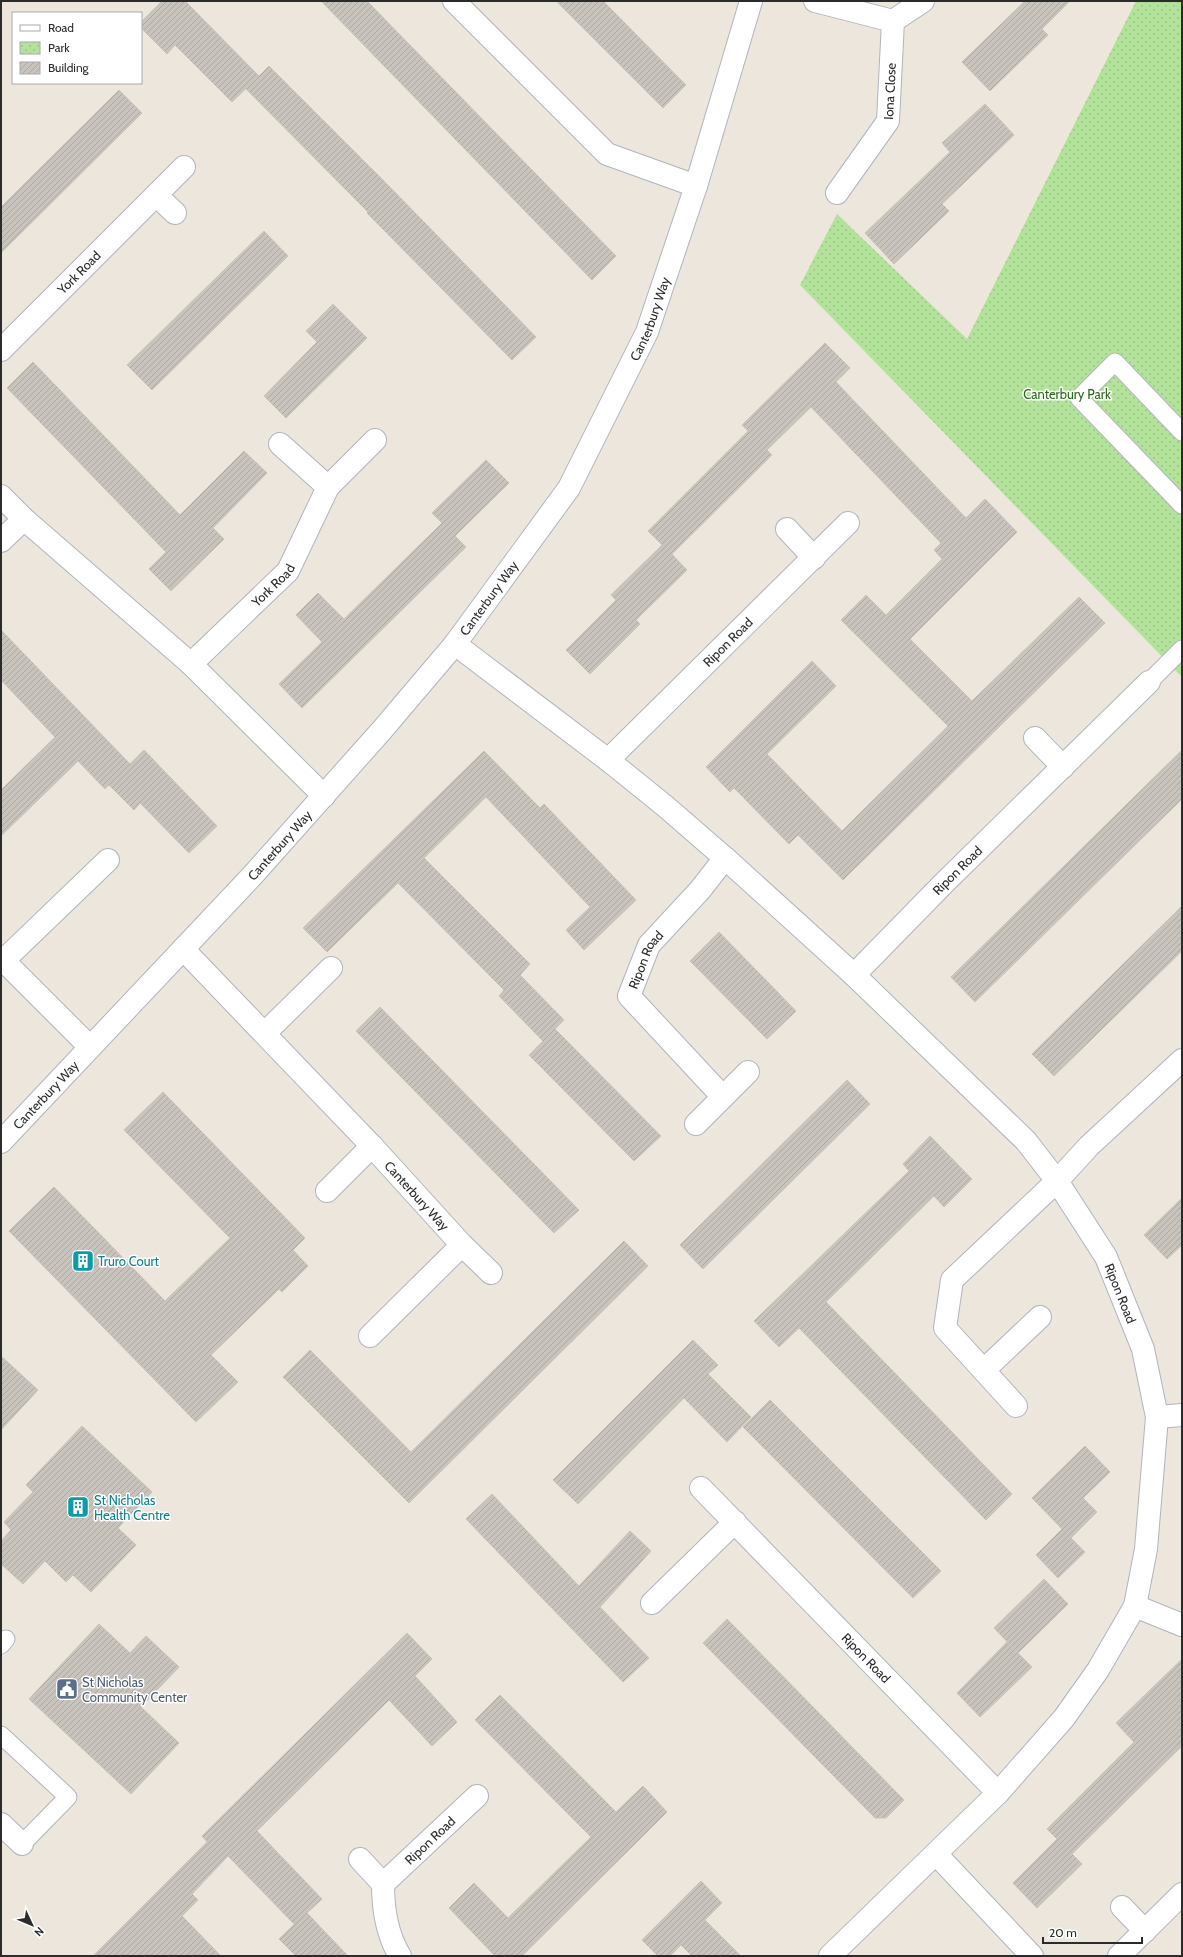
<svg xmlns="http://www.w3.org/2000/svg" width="1183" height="1957" font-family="Cabin,sans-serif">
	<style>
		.park { fill: url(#park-dots) }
		.building { fill: url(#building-hatch); stroke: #c8c2b7 }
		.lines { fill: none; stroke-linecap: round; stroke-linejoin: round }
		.service-casing { stroke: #b1b4be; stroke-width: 19 }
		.minor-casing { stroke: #b1b4be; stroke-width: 24 }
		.tertiary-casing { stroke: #b1b4be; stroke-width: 24 }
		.service { stroke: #fff; stroke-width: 17 }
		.minor { stroke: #fff; stroke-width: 22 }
		.tertiary { stroke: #fff; stroke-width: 22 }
		.labels { text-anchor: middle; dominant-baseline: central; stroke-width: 3; stroke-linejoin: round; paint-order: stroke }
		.street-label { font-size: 13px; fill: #2b2b2b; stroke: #fff }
		.park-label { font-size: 13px; fill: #2b681b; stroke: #fff }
		.culture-label { font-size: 13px; fill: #0d838f; stroke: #fff; text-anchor: start }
		.service-label { font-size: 13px; fill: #4e5e75; stroke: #fff; text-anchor: start }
	</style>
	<defs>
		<pattern id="park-dots" width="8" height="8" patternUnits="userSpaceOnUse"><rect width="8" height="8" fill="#b3e39a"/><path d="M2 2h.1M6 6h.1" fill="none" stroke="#9ac385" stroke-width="1.8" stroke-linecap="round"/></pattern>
		<pattern id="building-hatch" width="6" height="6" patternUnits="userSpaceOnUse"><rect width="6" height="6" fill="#c8c3bd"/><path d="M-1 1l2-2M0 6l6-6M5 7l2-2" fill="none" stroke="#aca8a3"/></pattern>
	</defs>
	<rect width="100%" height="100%" fill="#ede6dd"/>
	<path class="park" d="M 1136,1 L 1182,1 L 1182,677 L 800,285 L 837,214 L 967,339 Z"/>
	<path class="building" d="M 162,1 L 185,1 L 259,76 L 232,102 L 175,45 L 167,54 L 141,28 L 141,22 Z
		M 321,1 L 367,1 L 616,256 L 592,280 Z
		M 556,1 L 603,1 L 686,85 L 663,108 Z
		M 1025,1 L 1070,1 L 1042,29 L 1048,35 L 990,91 L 962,62 Z
		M 269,66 L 385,182 L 536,337 L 512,360 L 367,213 L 368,212 L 246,89 Z
		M 119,90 L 142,113 L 1,253 L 1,207 Z
		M 985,104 L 1014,135 L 942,204 L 949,211 L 894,264 L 865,233 L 950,152 L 942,143 Z
		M 264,231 L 288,256 L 152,390 L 127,365 Z
		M 333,304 L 367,338 L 286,418 L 264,396 L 317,342 L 306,331 Z
		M 825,343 L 850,368 L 836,382 L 966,518 L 985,499 L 1017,532 L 910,639 L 972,701 L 1079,597 L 1105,623 L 843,880 L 798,835 L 789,844 L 734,788 L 730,792 L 706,767 L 812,661 L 836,686 L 767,754 L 842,831 L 948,726 L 841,620 L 866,595 L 886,615 L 942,559 L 934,550 L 941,543 L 811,407 L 767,450 L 772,455 L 672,554 L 666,548 L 687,570 L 636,620 L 640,624 L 590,674 L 566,650 L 616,600 L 611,595 L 662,545 L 648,531 L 748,431 L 742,425 Z
		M 33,362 L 180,515 L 244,451 L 267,473 L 213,528 L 224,539 L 171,591 L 149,569 L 166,552 L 7,388 Z
		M 486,460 L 509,483 L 455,536 L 466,547 L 302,708 L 279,684 L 322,642 L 296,615 L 318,593 L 344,619 L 442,523 L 432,513 Z
		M 1,630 L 130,764 L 144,750 L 217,826 L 189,853 L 140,803 L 134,810 L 109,785 L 105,789 L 78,761 L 1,836 L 1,790 L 55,737 L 1,680 Z
		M 1182,750 L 1182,799 L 975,1002 L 951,977 Z
		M 484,751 L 540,808 L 544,804 L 636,900 L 584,950 L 566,930 L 590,907 L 486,797 L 424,858 L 530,964 L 520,975 L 564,1020 L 555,1029 L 661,1136 L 634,1161 L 529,1055 L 543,1041 L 499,996 L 504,990 L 398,883 L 327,952 L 303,928 Z
		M 1182,906 L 1182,951 L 1054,1076 L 1032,1054 Z
		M 719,932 L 796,1011 L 767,1039 L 690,961 Z
		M 380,1007 L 579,1210 L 554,1233 L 356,1031 Z
		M 847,1080 L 870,1104 L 703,1269 L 680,1245 Z
		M 163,1092 L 305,1238 L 293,1250 L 308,1266 L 282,1292 L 279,1289 L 211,1355 L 238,1382 L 196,1422 L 9,1231 L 54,1187 L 165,1301 L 230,1238 L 124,1130 Z
		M 930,1136 L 972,1179 L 944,1207 L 934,1196 L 826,1302 L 1012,1494 L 986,1520 L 799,1328 L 779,1347 L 754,1321 L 909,1171 L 903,1164 Z
		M 1182,1198 L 1182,1245 L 1167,1259 L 1144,1235 Z
		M 624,1241 L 648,1266 L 409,1503 L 283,1377 L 310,1350 L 411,1452 Z
		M 693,1340 L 718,1365 L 708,1374 L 751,1417 L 727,1442 L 684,1398 L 578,1504 L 553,1480 Z
		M 1,1356 L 38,1390 L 1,1430 Z
		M 770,1400 L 941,1571 L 913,1598 L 743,1427 Z
		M 82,1426 L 152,1492 L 118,1528 L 136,1545 L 91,1592 L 73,1575 L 66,1582 L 45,1561 L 23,1584 L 1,1564 L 1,1541 L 11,1530 L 4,1522 L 33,1492 L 26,1485 Z
		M 1085,1446 L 1110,1472 L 1083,1498 L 1097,1512 L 1071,1538 L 1085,1552 L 1058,1578 L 1036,1555 L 1062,1529 L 1032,1498 Z
		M 492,1494 L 579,1586 L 630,1531 L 651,1551 L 600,1607 L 649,1658 L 623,1682 L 466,1519 Z
		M 1044,1579 L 1068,1604 L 1018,1653 L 994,1628 Z
		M 727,1619 L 904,1800 L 886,1818 L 875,1818 L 703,1643 Z
		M 99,1624 L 130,1653 L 146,1636 L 179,1667 L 141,1707 L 179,1743 L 131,1794 L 29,1699 Z
		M 407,1633 L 432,1659 L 415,1676 L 457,1722 L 432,1746 L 389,1700 L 257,1831 L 322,1899 L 307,1913 L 348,1956 L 296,1956 L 279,1939 L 304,1915 L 294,1924 L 228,1856 L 192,1894 L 198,1900 L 182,1916 L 221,1956 L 93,1956 L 207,1842 L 202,1836 Z
		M 1007,1642 L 1032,1667 L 980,1717 L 957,1693 Z
		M 1182,1659 L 1182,1746 L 1072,1854 L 1047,1829 L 1134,1742 L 1116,1723 Z
		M 500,1695 L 616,1812 L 643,1786 L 667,1812 L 522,1956 L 495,1956 L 449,1908 L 474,1883 L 508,1918 L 591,1837 L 475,1720 Z
		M 1057,1839 L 1082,1864 L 1037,1908 L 1013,1883 Z
		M 701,1881 L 722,1903 L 705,1920 L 741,1956 L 692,1956 L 681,1945 L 670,1956 L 658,1956 L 642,1940 Z"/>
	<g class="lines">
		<g class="service-casing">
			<path id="service" d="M 1182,432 L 1115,362 L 1079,398 L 1182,505
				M 1149,682 L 1182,649
				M 1,1645 L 6,1639
				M 1,1735 L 68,1797 L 22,1844"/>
		</g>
		<g class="minor-casing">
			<g id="minor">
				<path d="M 454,1 L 607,154 L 696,186"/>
				<path d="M 815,1 L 893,21 L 923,1"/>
				<path id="s1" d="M 837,193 L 888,121 L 893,21"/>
				<path d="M 156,195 L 175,213"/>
				<path id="s2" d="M 1,350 L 184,167"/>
				<path d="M 280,444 L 328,487"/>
				<path d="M 1,496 L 24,519 L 191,664 L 324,796"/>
				<path d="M 787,529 L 814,558"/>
				<path d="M 1,541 L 24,519"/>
				<path id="s3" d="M 455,644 L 608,760 L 665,806 L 725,858 L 854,975 L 1026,1141 L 1057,1181 L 1106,1257 L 1143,1349 L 1157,1417 L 1146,1549 L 1135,1606 L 1098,1670 L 1064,1718 L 998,1793 L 830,1956"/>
				<path id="s4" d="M 191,664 L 288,571 L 328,487 L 375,440"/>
				<path d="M 1035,738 L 1063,767"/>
				<path id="s5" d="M 608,760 L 848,523"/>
				<path id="s6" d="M 183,949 L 372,1146 L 462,1245 L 491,1273"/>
				<path d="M 1,958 L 89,1046"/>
				<path d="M 4,960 L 108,860"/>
				<path id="s7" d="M 854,975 L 944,883 L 1149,682"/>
				<path d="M 265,1033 L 331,968"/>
				<path id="s8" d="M 723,1097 L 629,996 L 649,945 L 700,890 L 725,858"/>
				<path d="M 696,1124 L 748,1072"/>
				<path d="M 327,1191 L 372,1146"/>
				<path d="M 370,1336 L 462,1245"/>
				<path d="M 984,1370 L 1040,1317"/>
				<path d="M 1016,1406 L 945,1328 L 952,1280 L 1057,1181 L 1089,1146 L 1182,1060"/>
				<path d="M 1157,1417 L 1182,1415"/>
				<path id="s9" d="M 701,1488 L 998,1793"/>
				<path d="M 652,1603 L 735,1522"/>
				<path d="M 1135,1606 L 1182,1625"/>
				<path d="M 1,1824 L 22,1844"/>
				<path d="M 936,1854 L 1032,1956"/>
				<path d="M 360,1859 L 383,1884 C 383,1908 387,1935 400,1956"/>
				<path id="s10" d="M 383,1884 L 477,1796"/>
				<path d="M 1122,1907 L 1145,1931"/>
				<path d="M 1119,1956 L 1182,1894"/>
			</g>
		</g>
		<g class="tertiary-casing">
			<g id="tertiary">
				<path id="s11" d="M 1,1142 L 252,876 L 382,730 L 455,644 L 569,488 L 647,332 L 696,186 L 751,1"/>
			</g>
		</g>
		<use href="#service" class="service"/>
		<use href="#minor" class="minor"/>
		<use href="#tertiary" class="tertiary"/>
	</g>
	<defs>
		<g id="building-square" transform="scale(1.15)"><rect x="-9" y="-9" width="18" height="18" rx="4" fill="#0f9aa8" stroke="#fff"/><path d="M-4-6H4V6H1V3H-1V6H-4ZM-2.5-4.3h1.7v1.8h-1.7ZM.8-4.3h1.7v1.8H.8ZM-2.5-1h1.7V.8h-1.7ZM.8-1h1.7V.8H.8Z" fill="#fff"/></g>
		<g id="civic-square" transform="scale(1.15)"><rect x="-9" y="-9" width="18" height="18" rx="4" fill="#5c6f8a" stroke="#fff"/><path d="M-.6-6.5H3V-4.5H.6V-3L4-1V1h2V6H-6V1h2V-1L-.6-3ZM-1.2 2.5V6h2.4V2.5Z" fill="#fff"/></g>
	</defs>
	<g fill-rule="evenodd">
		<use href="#building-square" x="83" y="1261"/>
		<use href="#building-square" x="78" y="1507"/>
		<use href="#civic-square" x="67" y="1689"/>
	</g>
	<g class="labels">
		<g class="street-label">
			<text stroke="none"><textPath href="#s1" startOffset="118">Iona Close</textPath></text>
			<text stroke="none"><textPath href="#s2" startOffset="110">York Road</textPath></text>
			<text stroke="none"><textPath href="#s11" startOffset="1055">Canterbury Way</textPath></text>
			<text stroke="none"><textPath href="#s4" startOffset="114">York Road</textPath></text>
			<text stroke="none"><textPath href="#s11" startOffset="731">Canterbury Way</textPath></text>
			<text stroke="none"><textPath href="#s5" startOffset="168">Ripon Road</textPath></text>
			<text stroke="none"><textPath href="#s11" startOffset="407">Canterbury Way</textPath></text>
			<text stroke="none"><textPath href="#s7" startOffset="147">Ripon Road</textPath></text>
			<text stroke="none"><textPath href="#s8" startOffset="178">Ripon Road</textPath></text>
			<text stroke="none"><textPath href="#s11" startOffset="65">Canterbury Way</textPath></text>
			<text stroke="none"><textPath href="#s6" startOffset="340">Canterbury Way</textPath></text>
			<text stroke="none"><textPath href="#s3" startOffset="938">Ripon Road</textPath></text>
			<text stroke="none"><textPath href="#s9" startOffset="237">Ripon Road</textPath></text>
			<text stroke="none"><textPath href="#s10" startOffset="64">Ripon Road</textPath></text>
		</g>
		<g class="park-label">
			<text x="1067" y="394">Canterbury Park</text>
		</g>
		<g class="culture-label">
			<text x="98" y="1261">Truro Court</text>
			<text x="94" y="1500">St Nicholas<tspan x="94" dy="15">Health Centre</tspan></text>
		</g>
		<g class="service-label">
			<text x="82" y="1682">St Nicholas<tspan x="82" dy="15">Community Center</tspan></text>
		</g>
	</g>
	<rect width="1183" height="1957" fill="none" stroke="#2b2b2b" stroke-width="4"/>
	<rect x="12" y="12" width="130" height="72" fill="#ffffff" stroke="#aaaaaa"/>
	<rect x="20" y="25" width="20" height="6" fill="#ffffff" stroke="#aaaaaa"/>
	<text x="48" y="32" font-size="12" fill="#2b2b2b">Road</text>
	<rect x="20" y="42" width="20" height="12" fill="url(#park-dots)" stroke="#aaaaaa"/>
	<text x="48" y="52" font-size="12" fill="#2b2b2b">Park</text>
	<rect x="20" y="62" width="20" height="12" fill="url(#building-hatch)" stroke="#aaaaaa"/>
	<text x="48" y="72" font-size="12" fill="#2b2b2b">Building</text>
	<g transform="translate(32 1925) rotate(134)" stroke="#ffffff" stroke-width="3" paint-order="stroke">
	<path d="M0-3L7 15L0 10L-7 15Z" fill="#2b2b2b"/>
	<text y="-6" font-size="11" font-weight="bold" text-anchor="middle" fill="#2b2b2b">N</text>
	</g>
	<path d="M1043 1937v6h99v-6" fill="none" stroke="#2b2b2b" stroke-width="2"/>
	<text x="1049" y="1937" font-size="12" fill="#2b2b2b" stroke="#ffffff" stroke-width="3" paint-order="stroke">20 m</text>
</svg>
